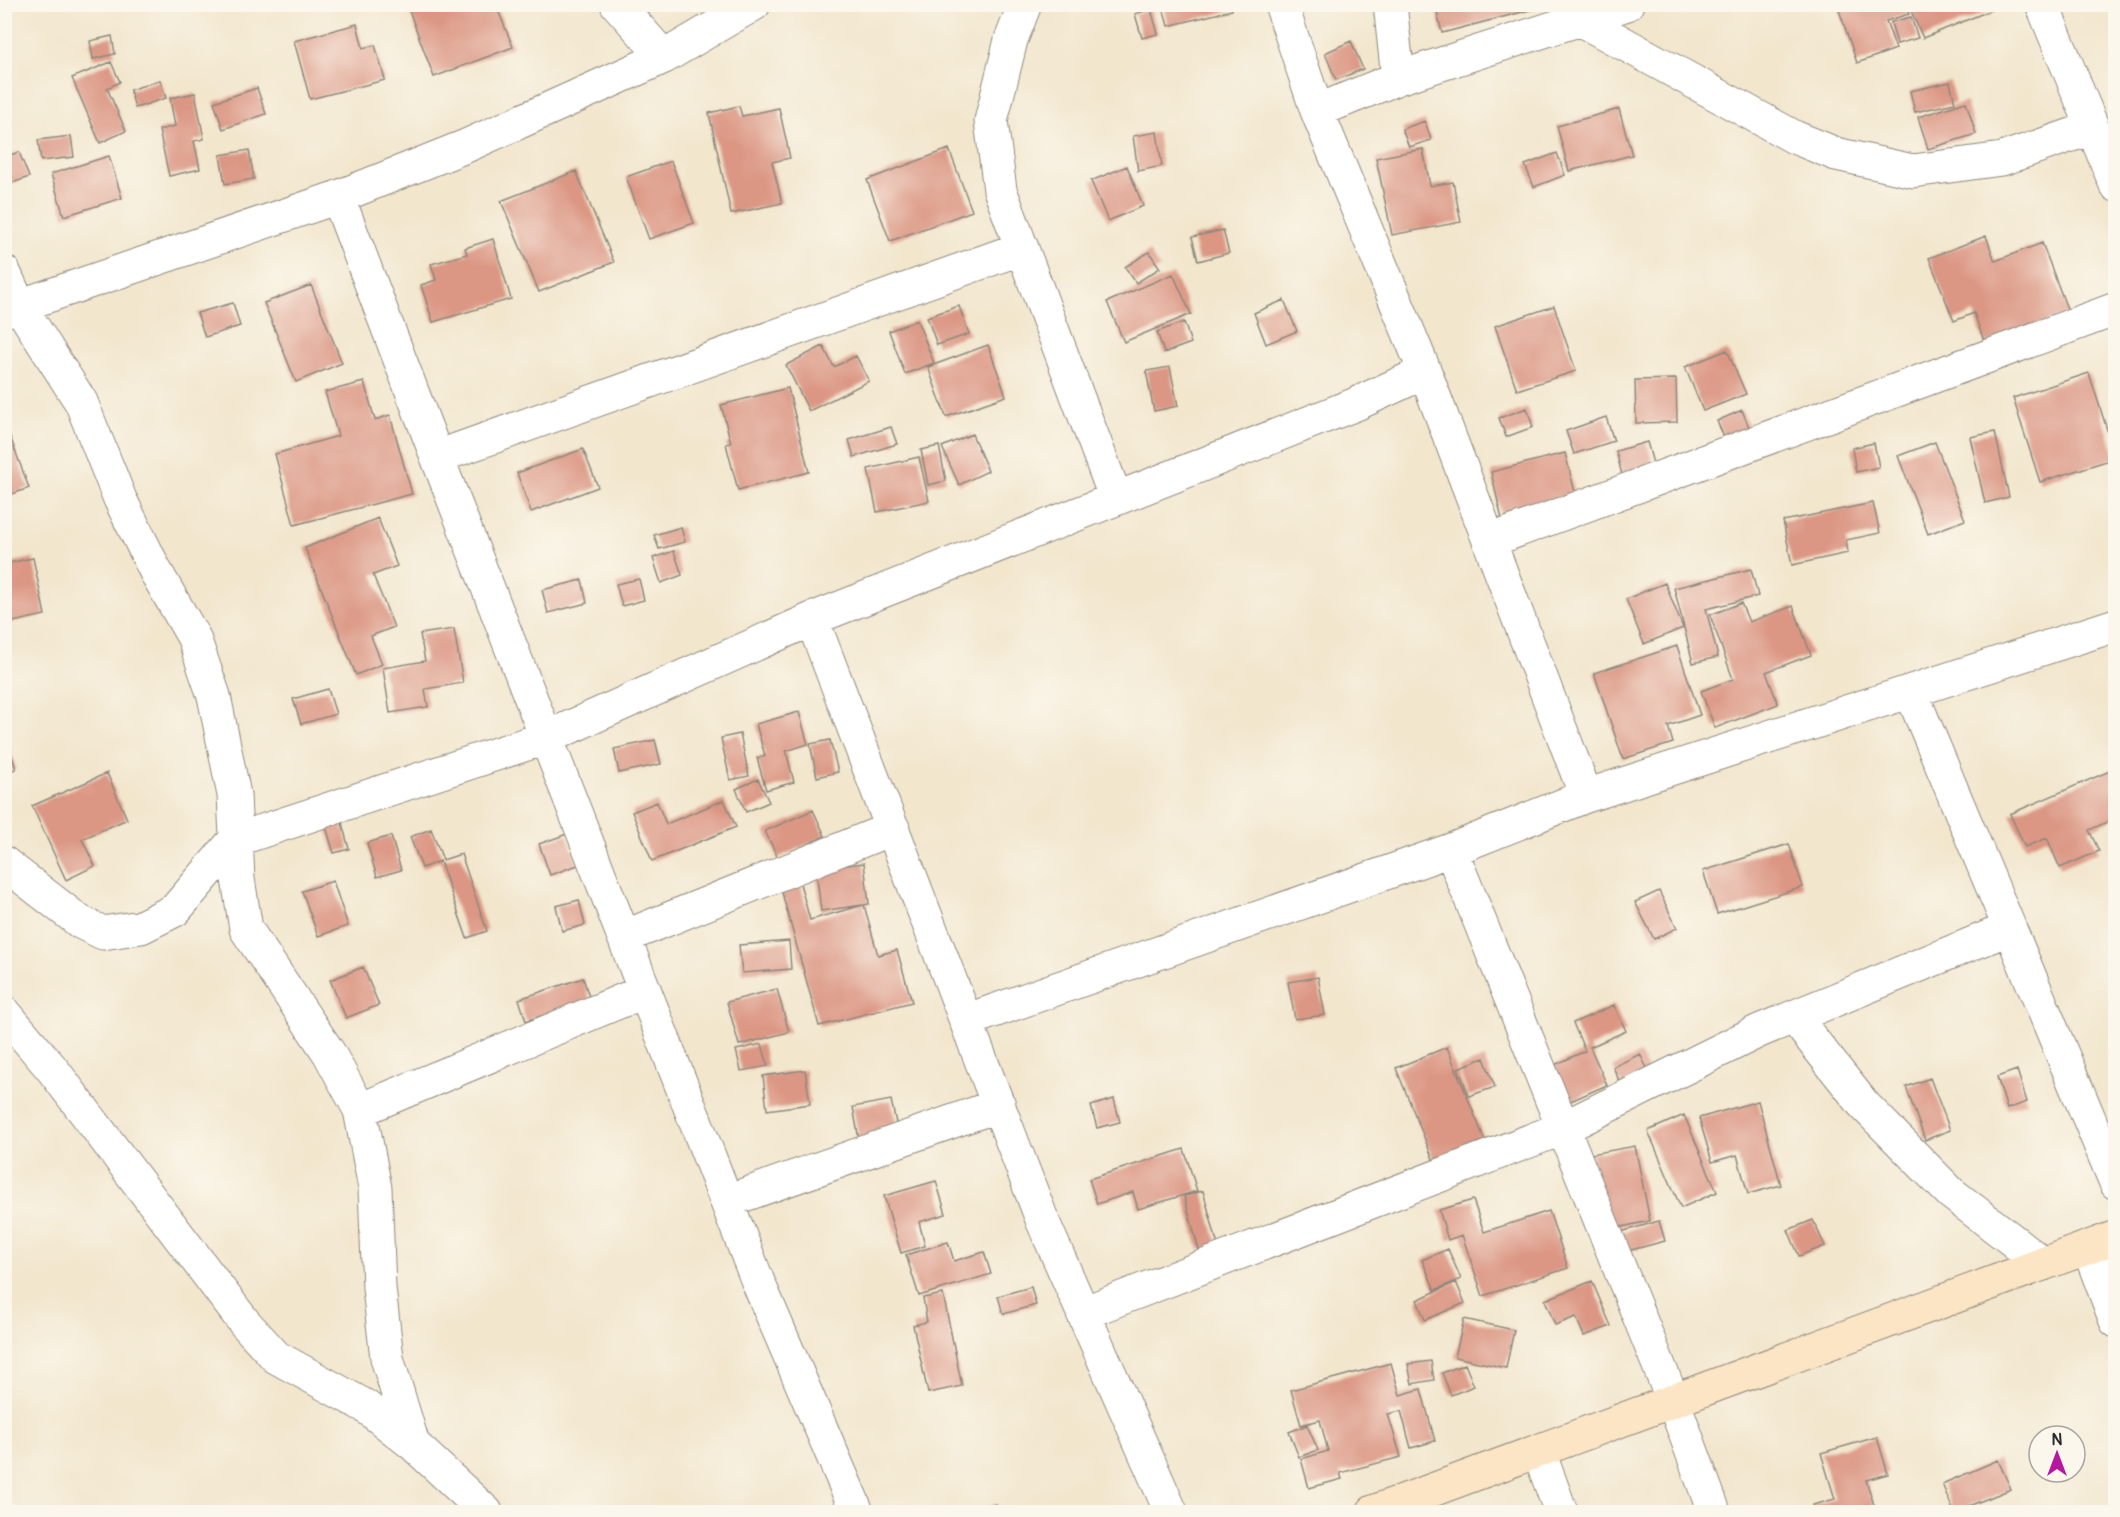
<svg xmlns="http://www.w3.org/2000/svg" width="2120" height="1517" font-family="Pangolin,sans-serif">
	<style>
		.building { fill: #dc9784 }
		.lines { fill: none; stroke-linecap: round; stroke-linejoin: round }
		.street-casing { stroke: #8e887c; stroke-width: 35 }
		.secondary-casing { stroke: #8e887c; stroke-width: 35 }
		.street { stroke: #fff; stroke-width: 33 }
		.secondary { stroke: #fce5c4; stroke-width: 33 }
	</style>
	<rect width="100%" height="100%" fill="#fbf7ec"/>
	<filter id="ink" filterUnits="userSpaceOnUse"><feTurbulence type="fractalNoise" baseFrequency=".0167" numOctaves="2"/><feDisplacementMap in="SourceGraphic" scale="12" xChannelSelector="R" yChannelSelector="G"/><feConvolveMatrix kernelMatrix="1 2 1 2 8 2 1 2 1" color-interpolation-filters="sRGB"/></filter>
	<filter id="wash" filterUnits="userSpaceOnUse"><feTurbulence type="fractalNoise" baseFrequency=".008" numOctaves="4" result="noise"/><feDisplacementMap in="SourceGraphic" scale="24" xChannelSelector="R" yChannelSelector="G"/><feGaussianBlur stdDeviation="1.35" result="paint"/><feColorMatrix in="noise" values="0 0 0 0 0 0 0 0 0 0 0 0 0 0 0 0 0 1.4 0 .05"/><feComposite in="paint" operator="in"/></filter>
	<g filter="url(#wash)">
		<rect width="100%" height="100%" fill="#f2e6cd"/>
		<g id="blocks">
			<path class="building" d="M 1162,4 L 1230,4 L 1232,10 L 1168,26 Z
				M 1435,4 L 1545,4 L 1545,6 L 1442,33 Z
				M 1837,4 L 1905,4 L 1909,14 L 1886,21 L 1896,49 L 1857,63 Z
				M 1920,4 L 1995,4 L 1996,8 L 1923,38 L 1911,11 Z
				M 417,5 L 496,5 L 513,47 L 434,77 L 408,8 Z
				M 1151,9 L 1158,34 L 1142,38 L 1135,14 Z
				M 1911,17 L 1918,38 L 1897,44 L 1891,22 Z
				M 357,24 L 363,48 L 375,45 L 385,80 L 310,99 L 294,41 Z
				M 112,36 L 115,54 L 93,59 L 90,41 Z
				M 1351,41 L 1363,69 L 1336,80 L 1325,53 Z
				M 111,62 L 120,82 L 107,88 L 126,131 L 100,143 L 72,78 Z
				M 160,80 L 166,98 L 135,108 L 130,90 Z
				M 1950,82 L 1955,103 L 1915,112 L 1910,91 Z
				M 257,88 L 266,114 L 223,129 L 214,102 Z
				M 195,93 L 204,139 L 194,141 L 200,169 L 169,176 L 159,130 L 175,126 L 170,98 Z
				M 1966,102 L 1976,134 L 1928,149 L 1918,117 Z
				M 739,106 L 742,116 L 779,108 L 790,158 L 772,162 L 782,203 L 731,214 L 709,113 Z
				M 1619,109 L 1632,155 L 1569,171 L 1557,126 Z
				M 1425,121 L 1431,140 L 1409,147 L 1402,129 Z
				M 1157,132 L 1162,166 L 1138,171 L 1133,136 Z
				M 71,136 L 74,157 L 41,161 L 38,140 Z
				M 949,149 L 972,211 L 890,241 L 867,180 Z
				M 1423,149 L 1430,186 L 1453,182 L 1461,222 L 1392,235 L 1376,158 Z
				M 249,150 L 254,179 L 225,184 L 220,155 Z
				M 19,152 L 29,177 L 4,186 L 4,157 Z
				M 1557,153 L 1565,175 L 1534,187 L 1525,165 Z
				M 109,156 L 122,198 L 64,216 L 51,174 Z
				M 671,161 L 694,223 L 649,239 L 626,177 Z
				M 1127,166 L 1143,206 L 1108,221 L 1091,181 Z
				M 576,171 L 614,262 L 539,292 L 501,201 Z
				M 1223,230 L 1229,253 L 1198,261 L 1192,237 Z
				M 1986,236 L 1995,261 L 2042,243 L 2069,314 L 1985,344 L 1974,313 L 1954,321 L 1929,258 Z
				M 493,239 L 511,299 L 433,322 L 421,285 L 436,280 L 431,264 L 467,254 L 465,248 Z
				M 1149,252 L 1160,268 L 1136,283 L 1125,267 Z
				M 1173,274 L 1191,314 L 1124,342 L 1107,302 Z
				M 311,285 L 342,363 L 296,382 L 264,303 Z
				M 1284,300 L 1297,331 L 1266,344 L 1254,313 Z
				M 233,303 L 240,326 L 205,337 L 197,313 Z
				M 959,306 L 969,334 L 937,345 L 927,317 Z
				M 1554,306 L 1576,371 L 1517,390 L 1495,326 Z
				M 917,320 L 934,363 L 905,374 L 889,331 Z
				M 1184,322 L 1191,343 L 1164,353 L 1157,332 Z
				M 988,345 L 1006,396 L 946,417 L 928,367 Z
				M 823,346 L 834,367 L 856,356 L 869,381 L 809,411 L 786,365 Z
				M 1727,350 L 1746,394 L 1703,411 L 1685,367 Z
				M 1170,367 L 1178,406 L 1154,411 L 1146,371 Z
				M 2089,373 L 2116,458 L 2040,482 L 2013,398 Z
				M 1676,379 L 1677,422 L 1636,423 L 1635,380 Z
				M 364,382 L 375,420 L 390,415 L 412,494 L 294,525 L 275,454 L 338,436 L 325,392 Z
				M 788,388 L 809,472 L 738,490 L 726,444 L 731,443 L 721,405 Z
				M 1527,408 L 1533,427 L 1506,437 L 1499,418 Z
				M 1742,410 L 1750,430 L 1725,440 L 1717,421 Z
				M 1606,417 L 1614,441 L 1574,454 L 1566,431 Z
				M 891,427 L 897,444 L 854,457 L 849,440 Z
				M 8,431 L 29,488 L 4,497 L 4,432 Z
				M 1995,432 L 2009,497 L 1985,503 L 1970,437 Z
				M 972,434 L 988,471 L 959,485 L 942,447 Z
				M 1647,442 L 1654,467 L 1622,475 L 1616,451 Z
				M 1935,442 L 1965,520 L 1928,534 L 1898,456 Z
				M 1874,443 L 1879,467 L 1856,472 L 1852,448 Z
				M 939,446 L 946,481 L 928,485 L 921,450 Z
				M 583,449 L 598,487 L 531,512 L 517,473 Z
				M 1565,453 L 1577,500 L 1502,519 L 1491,472 Z
				M 919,457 L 929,501 L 877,512 L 868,469 Z
				M 1873,503 L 1880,533 L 1846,540 L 1848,553 L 1792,565 L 1783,521 Z
				M 378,518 L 397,566 L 373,575 L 394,627 L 371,636 L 382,664 L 356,675 L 305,548 Z
				M 681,527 L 685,542 L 659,549 L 654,535 Z
				M 674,551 L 682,575 L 661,583 L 653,558 Z
				M 33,558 L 45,615 L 4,624 L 4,564 Z
				M 1751,569 L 1758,596 L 1706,609 L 1718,657 L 1693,663 L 1674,588 Z
				M 639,579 L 644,600 L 622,606 L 616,584 Z
				M 582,580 L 587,603 L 548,613 L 542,590 Z
				M 1665,583 L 1683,628 L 1644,644 L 1626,599 Z
				M 1741,603 L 1749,622 L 1793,606 L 1811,655 L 1766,672 L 1778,704 L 1715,728 L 1701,691 L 1733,679 L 1710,615 Z
				M 454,629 L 463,683 L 425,689 L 428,707 L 390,713 L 383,668 L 425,661 L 420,634 Z
				M 1677,646 L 1700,715 L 1668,726 L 1673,743 L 1623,759 L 1594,673 Z
				M 328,689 L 336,714 L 301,724 L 293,699 Z
				M 799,712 L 808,744 L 786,751 L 794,782 L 766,790 L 757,758 L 765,756 L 756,724 Z
				M 4,728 L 16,769 L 4,772 Z
				M 740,734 L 749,776 L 730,780 L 721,738 Z
				M 655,740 L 661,764 L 619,773 L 614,749 Z
				M 830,740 L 838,772 L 817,777 L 810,744 Z
				M 2112,770 L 2116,778 L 2116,818 L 2089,830 L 2099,851 L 2060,868 L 2047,838 L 2025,847 L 2010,814 Z
				M 107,773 L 127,819 L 82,839 L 95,866 L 66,880 L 32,806 Z
				M 758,779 L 769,802 L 746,812 L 736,789 Z
				M 724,800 L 736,827 L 652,861 L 632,812 L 657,802 L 666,824 Z
				M 813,810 L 825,836 L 778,858 L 765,831 Z
				M 342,823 L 349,849 L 334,853 L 326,827 Z
				M 431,829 L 443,860 L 461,854 L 487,931 L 467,938 L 440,861 L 422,868 L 410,837 Z
				M 567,834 L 578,865 L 550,875 L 539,844 Z
				M 391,836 L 401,870 L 377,877 L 367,843 Z
				M 1789,844 L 1803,887 L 1717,914 L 1703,871 Z
				M 864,863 L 869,904 L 864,905 L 878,955 L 897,950 L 912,1002 L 819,1026 L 779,882 L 798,876 L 810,920 L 863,905 L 821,911 L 816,869 Z
				M 333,881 L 348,926 L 318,936 L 302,891 Z
				M 1659,891 L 1677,928 L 1654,939 L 1635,902 Z
				M 579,900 L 585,925 L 562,931 L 556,906 Z
				M 789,941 L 791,969 L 742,973 L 739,945 Z
				M 363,967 L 379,1005 L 346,1018 L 330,980 Z
				M 1318,977 L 1325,1015 L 1295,1019 L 1288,982 Z
				M 583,978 L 590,1000 L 526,1021 L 519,999 Z
				M 777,989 L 789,1032 L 739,1045 L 727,1002 Z
				M 1614,1005 L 1626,1031 L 1590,1047 L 1607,1085 L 1566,1103 L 1550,1067 L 1585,1051 L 1573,1023 Z
				M 762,1044 L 768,1066 L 741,1071 L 736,1050 Z
				M 1447,1047 L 1486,1143 L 1435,1164 L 1396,1068 Z
				M 1640,1054 L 1650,1074 L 1622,1087 L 1613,1067 Z
				M 1484,1058 L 1495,1087 L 1469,1096 L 1458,1068 Z
				M 805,1070 L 810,1104 L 767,1110 L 763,1076 Z
				M 2017,1070 L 2027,1102 L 2007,1109 L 1997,1077 Z
				M 1930,1078 L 1950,1130 L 1925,1140 L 1906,1087 Z
				M 1114,1099 L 1120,1122 L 1097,1128 L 1091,1106 Z
				M 891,1100 L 899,1137 L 860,1145 L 853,1107 Z
				M 1758,1101 L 1781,1185 L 1748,1194 L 1737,1155 L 1712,1162 L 1699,1118 Z
				M 1684,1115 L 1717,1192 L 1681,1208 L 1648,1131 Z
				M 1635,1146 L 1650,1221 L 1607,1230 L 1591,1154 Z
				M 1184,1149 L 1197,1191 L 1138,1209 L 1133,1192 L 1097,1204 L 1089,1179 Z
				M 936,1181 L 946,1214 L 919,1222 L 925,1246 L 901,1253 L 884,1196 Z
				M 1203,1191 L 1218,1246 L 1199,1250 L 1184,1196 Z
				M 1473,1200 L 1484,1232 L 1549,1211 L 1568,1268 L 1483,1296 L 1462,1235 L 1448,1240 L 1439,1210 Z
				M 1813,1220 L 1825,1246 L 1799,1256 L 1788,1230 Z
				M 1659,1221 L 1665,1241 L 1620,1253 L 1614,1234 Z
				M 948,1242 L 954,1261 L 984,1252 L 991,1274 L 919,1296 L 906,1255 Z
				M 1448,1249 L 1461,1279 L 1435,1290 L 1422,1260 Z
				M 1592,1281 L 1611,1326 L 1584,1336 L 1576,1317 L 1555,1325 L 1545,1300 Z
				M 1456,1282 L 1465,1303 L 1425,1320 L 1417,1300 Z
				M 1031,1287 L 1036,1305 L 1003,1314 L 998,1296 Z
				M 943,1294 L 962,1386 L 928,1393 L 913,1325 L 927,1322 L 923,1298 Z
				M 1464,1319 L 1514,1330 L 1506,1368 L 1455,1357 Z
				M 1431,1361 L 1434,1380 L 1412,1384 L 1408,1364 Z
				M 1391,1363 L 1400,1395 L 1421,1389 L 1435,1441 L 1411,1448 L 1401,1411 L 1388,1414 L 1401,1457 L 1340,1473 L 1342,1479 L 1309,1488 L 1301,1459 L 1328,1451 L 1320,1420 L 1301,1425 L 1291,1390 Z
				M 1465,1364 L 1474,1386 L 1451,1395 L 1442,1373 Z
				M 1307,1425 L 1318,1450 L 1299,1457 L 1289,1432 Z
				M 1877,1437 L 1888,1474 L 1866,1480 L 1875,1508 L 1861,1512 L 1815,1512 L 1813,1505 L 1835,1499 L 1821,1453 Z
				M 1998,1460 L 2011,1489 L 1954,1512 L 1942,1484 Z
				M 996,1504 L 999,1512 L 973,1512 Z"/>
		</g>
	</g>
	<g filter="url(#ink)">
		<use href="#blocks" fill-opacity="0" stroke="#8e887c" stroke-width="1.5"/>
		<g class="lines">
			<g class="street-casing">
				<path id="street" d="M 617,4 L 664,57
					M 1025,4 L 1011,40 L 991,121 L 1000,190 L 1116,499
					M 1281,4 L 1317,111 L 1425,372 L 1586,796
					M 1390,4 L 1398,78
					M 2042,4 L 2116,185
					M 1579,19 L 1794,137 L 1836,154 L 1913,171 L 2002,159 L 2092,128
					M 1317,111 L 1398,78 L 1627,4
					M 338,197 L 437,457 L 758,1282 L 857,1512
					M 4,272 L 19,305 L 81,402 L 120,499 L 156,572 L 194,638 L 214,696 L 234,795 L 238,879 L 246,929 L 329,1053 L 360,1110 L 375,1188 L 379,1288 L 387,1358 L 413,1444
					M 4,311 L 338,197 L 466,146 L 664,57 L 754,4
					M 437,457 L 1022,248
					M 1489,541 L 2116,309
					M 812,619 L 1043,1222 L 1171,1512
					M 1911,692 L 2116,1183
					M 1451,850 L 1674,1403 L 1714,1512
					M 4,863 L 80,922 L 103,933 L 141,927 L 175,910 L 235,840 L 548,737 L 812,619 L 1356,404 L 1425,372
					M 624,937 L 893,828
					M 4,1012 L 53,1070 L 244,1322 L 276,1357 L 365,1406 L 413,1444 L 486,1512
					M 1794,1017 L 1864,1105 L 1951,1193 L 2043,1264
					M 968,1020 L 1451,850 L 1586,796 L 2116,625
					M 360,1110 L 645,991
					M 727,1201 L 999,1105
					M 2088,1247 L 2116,1321
					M 1083,1313 L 1563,1128 L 1759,1031 L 2008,929
					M 1539,1452 L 1561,1512"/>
			</g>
			<g class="secondary-casing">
				<path id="secondary" d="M 1373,1512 L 2116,1237"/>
			</g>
			<use href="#street" class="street"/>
			<use href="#secondary" class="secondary"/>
		</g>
	</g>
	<rect width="2120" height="1517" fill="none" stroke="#fbf7ec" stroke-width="24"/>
	<g transform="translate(2057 1454)"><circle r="28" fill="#fbf7ec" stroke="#a8a59f" stroke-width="1.5"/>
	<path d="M0-4.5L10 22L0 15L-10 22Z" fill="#b5179e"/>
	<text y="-9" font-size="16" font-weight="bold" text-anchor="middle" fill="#2b2b2b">N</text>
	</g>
</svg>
